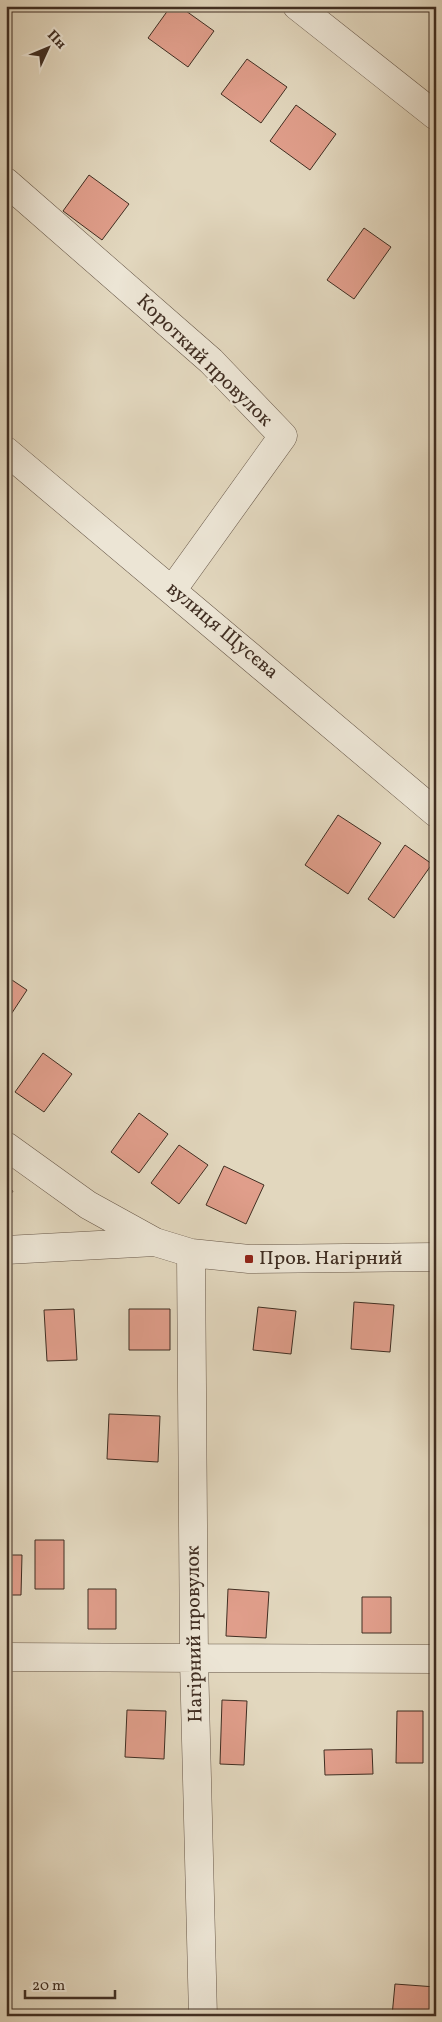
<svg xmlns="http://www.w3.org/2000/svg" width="442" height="2022" font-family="Vollkorn,serif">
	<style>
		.building { fill: #e09e8b; stroke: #402e22 }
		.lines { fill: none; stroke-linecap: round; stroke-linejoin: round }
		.minor-casing { stroke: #685849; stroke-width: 29 }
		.minor { stroke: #ece5d5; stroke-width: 28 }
		.poi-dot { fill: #8f2418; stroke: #ece5d5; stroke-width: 2 }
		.labels { text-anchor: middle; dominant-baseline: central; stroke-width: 4.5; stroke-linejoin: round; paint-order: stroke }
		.street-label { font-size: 20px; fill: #402e22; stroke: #ece5d5 }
		.poi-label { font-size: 20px; fill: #402e22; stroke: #ece5d5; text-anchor: start }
	</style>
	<rect width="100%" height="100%" fill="#e2d7be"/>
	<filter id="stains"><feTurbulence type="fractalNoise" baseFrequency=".004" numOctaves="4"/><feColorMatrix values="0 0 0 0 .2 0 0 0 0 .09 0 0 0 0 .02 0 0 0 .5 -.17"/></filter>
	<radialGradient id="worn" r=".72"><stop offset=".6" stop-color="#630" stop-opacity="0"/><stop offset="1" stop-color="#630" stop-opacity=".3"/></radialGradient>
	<path class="building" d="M 171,6 L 179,6 L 214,31 L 188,67 L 148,38 Z
		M 247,59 L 287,87 L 261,123 L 221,94 Z
		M 296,105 L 336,134 L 310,170 L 270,141 Z
		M 89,175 L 129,204 L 102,240 L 63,211 Z
		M 364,228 L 391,247 L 354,299 L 327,280 Z
		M 338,815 L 381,843 L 348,894 L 305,865 Z
		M 405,845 L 432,864 L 394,918 L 368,899 Z
		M 6,976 L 27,990 L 6,1022 Z
		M 43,1053 L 72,1074 L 44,1112 L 15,1092 Z
		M 139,1113 L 168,1134 L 139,1173 L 111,1152 Z
		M 179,1145 L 208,1165 L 179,1204 L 151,1183 Z
		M 224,1166 L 264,1185 L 246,1224 L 206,1205 Z
		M 6,1187 L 13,1191 L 6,1202 Z
		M 354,1302 L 394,1305 L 390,1352 L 351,1349 Z
		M 258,1307 L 296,1311 L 291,1354 L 253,1350 Z
		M 74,1309 L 77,1360 L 47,1361 L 44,1310 Z
		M 129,1309 L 170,1309 L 170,1350 L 129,1350 Z
		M 109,1414 L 160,1416 L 158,1462 L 107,1459 Z
		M 35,1540 L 64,1540 L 64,1589 L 35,1589 Z
		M 6,1555 L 22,1555 L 21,1595 L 6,1595 Z
		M 88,1589 L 116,1589 L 116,1629 L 88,1629 Z
		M 228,1589 L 269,1592 L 266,1638 L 226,1636 Z
		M 362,1597 L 391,1597 L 391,1633 L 362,1633 Z
		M 222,1700 L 247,1701 L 244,1765 L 220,1764 Z
		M 127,1710 L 166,1711 L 164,1759 L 125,1757 Z
		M 397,1711 L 423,1711 L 423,1763 L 396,1763 Z
		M 372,1749 L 373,1774 L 325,1775 L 324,1750 Z
		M 395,1984 L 436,1987 L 435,2016 L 392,2016 Z"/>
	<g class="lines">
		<g class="minor-casing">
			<path id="minor" d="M 297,6 L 436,116
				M 6,182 L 211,361 L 283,436 L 173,589
				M 6,451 L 436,813
				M 6,1146 L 88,1205 L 155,1242 L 191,1253 L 249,1259 L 436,1257
				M 6,1250 L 155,1242
				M 191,1253 L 194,1660 L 203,2016
				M 6,1657 L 436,1659"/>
		</g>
		<use href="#minor" class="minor"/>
	</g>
	<rect class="poi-dot" x="244" y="1254" width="10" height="10" rx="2.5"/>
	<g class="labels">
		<g class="street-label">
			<text transform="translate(204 361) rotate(44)">Короткий провулок</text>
			<text transform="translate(222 631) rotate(40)">вулиця Щусєва</text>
			<text transform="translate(195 1634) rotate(-91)">Нагірний провулок</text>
		</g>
		<g class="poi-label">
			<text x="259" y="1259">Пров. Нагірний</text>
		</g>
	</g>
	<rect width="442" height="2022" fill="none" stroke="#e2d7be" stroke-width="25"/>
	<rect x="8" y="8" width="427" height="2007" fill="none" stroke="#402e22" stroke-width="2.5"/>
	<rect x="12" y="12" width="417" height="1997" fill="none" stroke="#402e22"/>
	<g transform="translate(48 48) rotate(46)" stroke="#ece5d5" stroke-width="4" paint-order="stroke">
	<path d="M0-4L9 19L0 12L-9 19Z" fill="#402e22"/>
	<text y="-8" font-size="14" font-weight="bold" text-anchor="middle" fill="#402e22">Пн</text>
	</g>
	<path d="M25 1990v8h90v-8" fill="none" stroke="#402e22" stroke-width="2.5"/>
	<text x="32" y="1990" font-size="15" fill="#402e22" stroke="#ece5d5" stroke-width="4" paint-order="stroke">20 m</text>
	<rect width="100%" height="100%" filter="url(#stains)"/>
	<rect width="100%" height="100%" fill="url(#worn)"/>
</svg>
